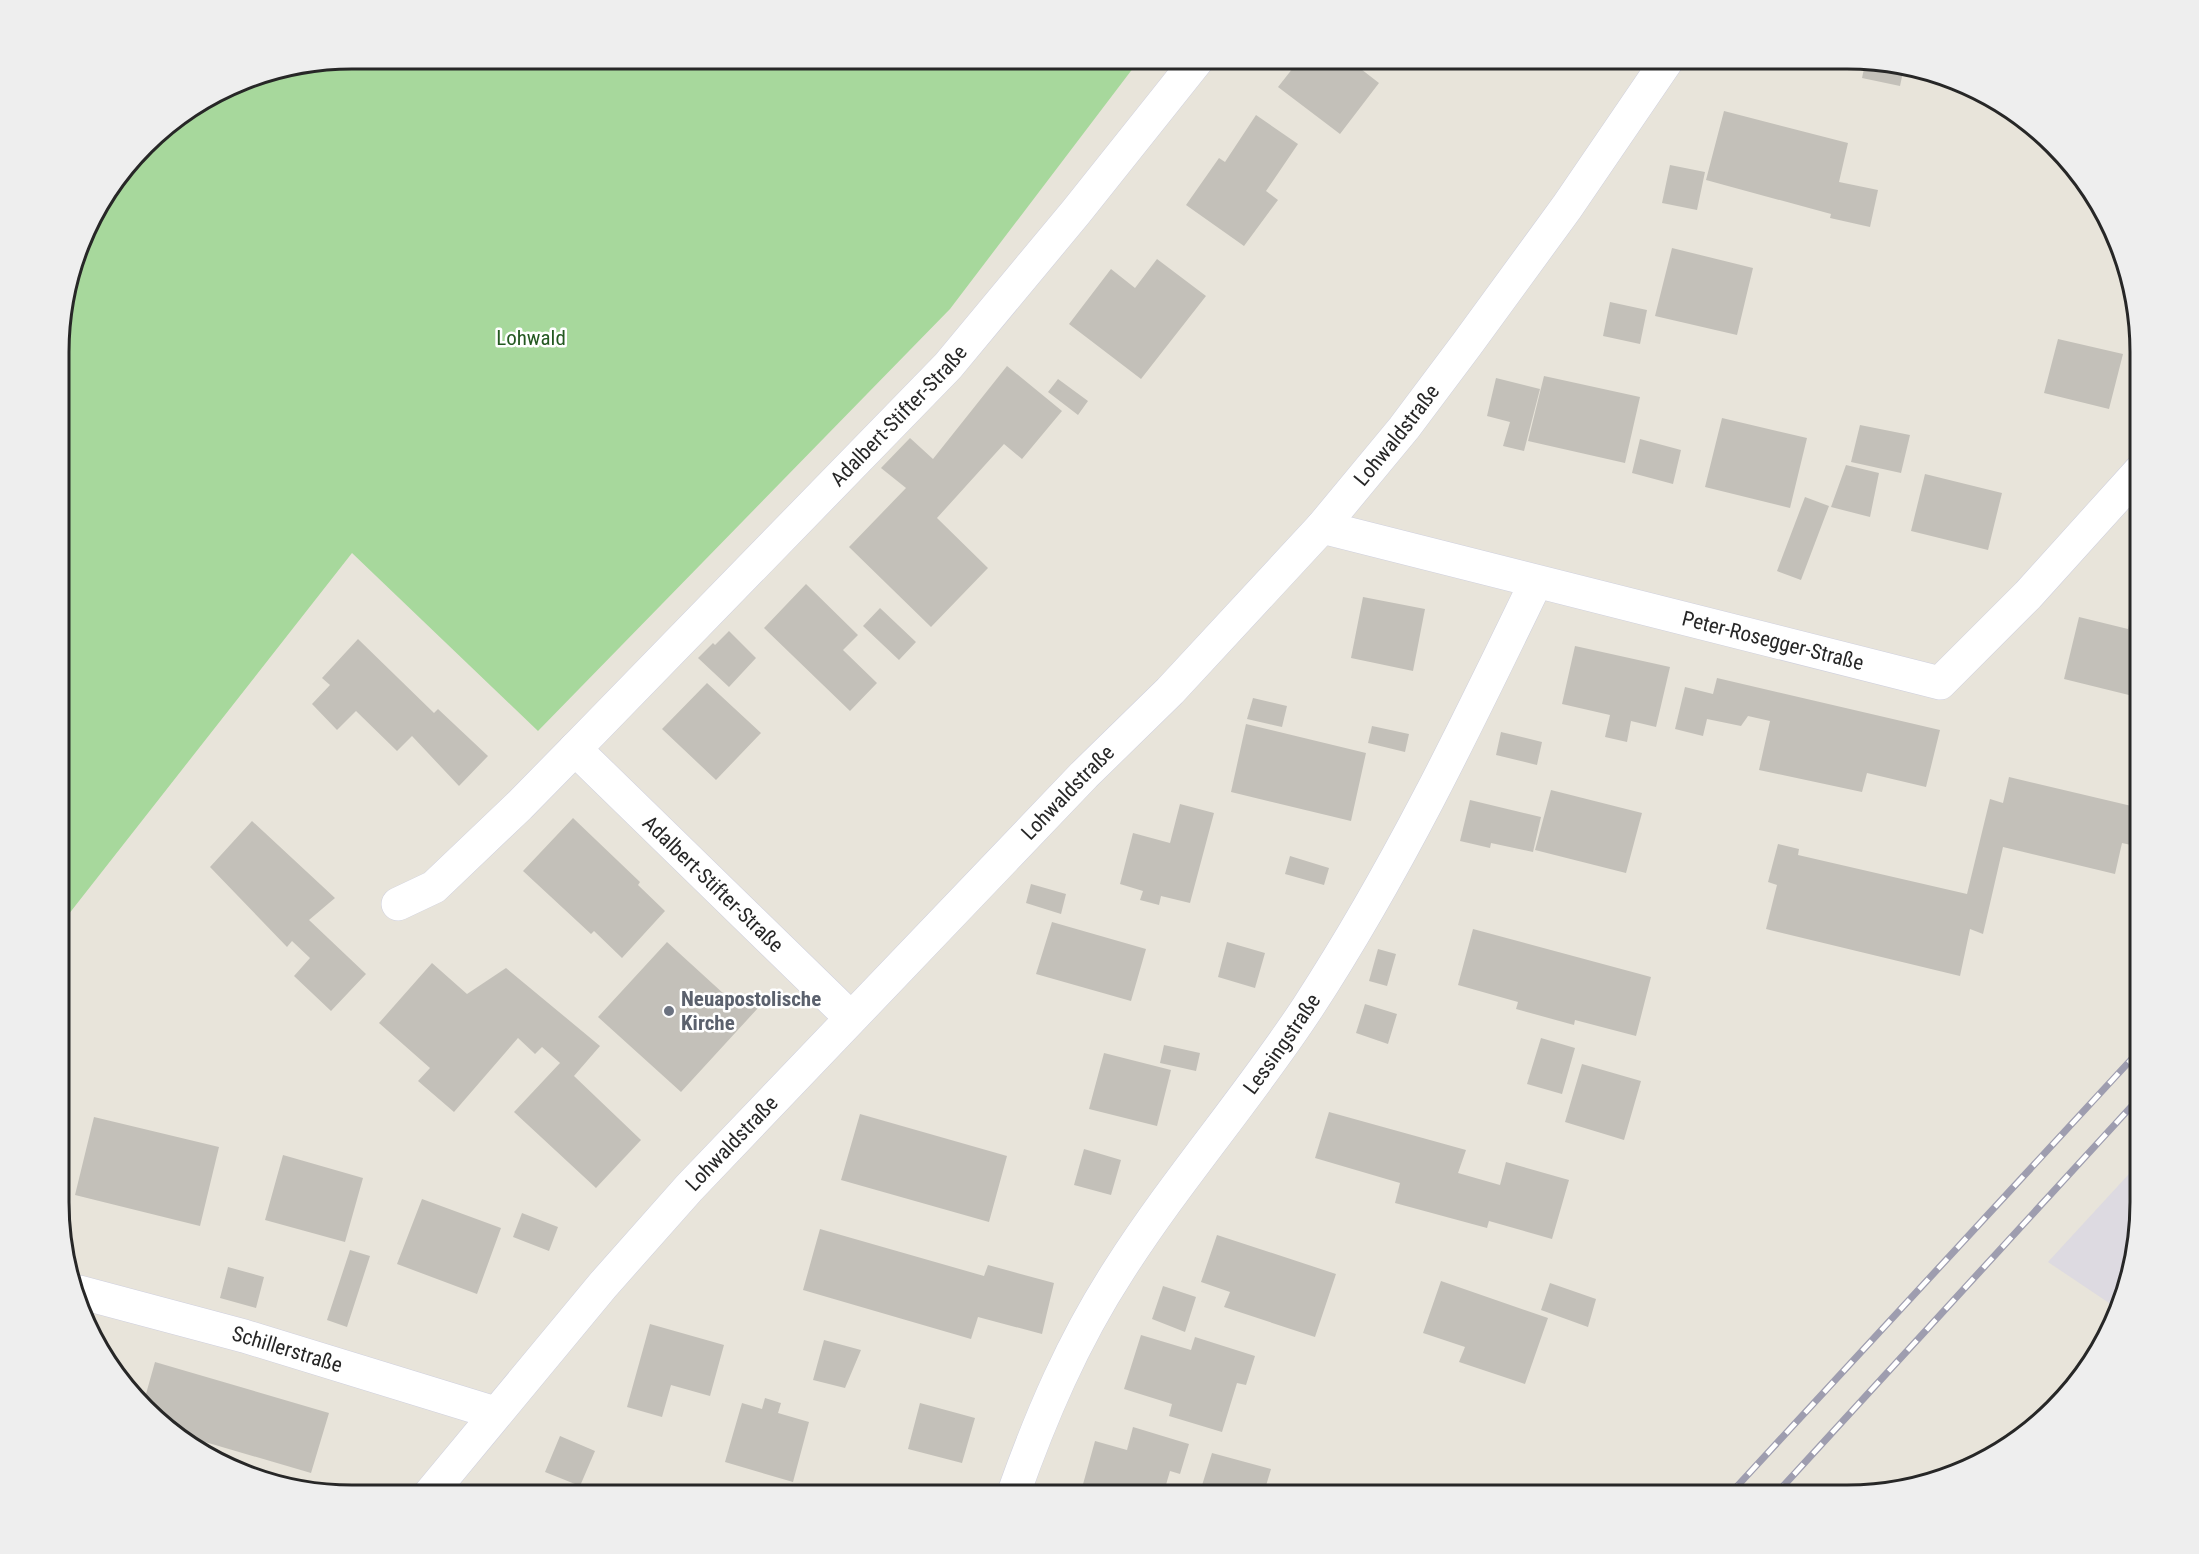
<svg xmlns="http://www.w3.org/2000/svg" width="2199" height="1554" font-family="'Roboto Condensed',sans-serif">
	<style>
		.industrial { fill: #dddae1 }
		.green { fill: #a7d89c }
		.building { fill: #c3c0b9 }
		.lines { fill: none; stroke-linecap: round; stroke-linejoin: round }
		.street-casing { stroke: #cfd0de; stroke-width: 34 }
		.secondary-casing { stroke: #cfd0de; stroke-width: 34 }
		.street { stroke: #fff; stroke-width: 33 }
		.secondary { stroke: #fff; stroke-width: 33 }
		.rail-casing { stroke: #9e9daf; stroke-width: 7 }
		.rail { stroke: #fff; stroke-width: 4.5; stroke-dasharray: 14; stroke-linecap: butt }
		.worship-dot { fill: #6b7280; stroke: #fff; stroke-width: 2 }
		.labels { text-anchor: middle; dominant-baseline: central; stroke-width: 5; stroke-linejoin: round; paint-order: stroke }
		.park-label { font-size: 21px; fill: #245921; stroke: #fff }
		.street-label { font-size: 21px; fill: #272727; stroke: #fff }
		.worship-label { font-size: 21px; font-weight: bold; fill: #5b616d; stroke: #fff; text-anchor: start }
		.rim { fill: none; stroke: #272727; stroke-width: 3 }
	</style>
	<rect width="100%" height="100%" fill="#e8e4da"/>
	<path class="industrial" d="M 2140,1162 L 2140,1221 L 2125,1297 L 2118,1309 L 2048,1262 Z"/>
	<path class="green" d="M 352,59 L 1140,59 L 950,309 L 538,731 L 352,553 L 61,924 L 61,314 L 89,222 L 158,132 L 240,81 Z"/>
	<path class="building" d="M 1300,59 L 1348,59 L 1379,83 L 1340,134 L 1278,87 Z
		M 1866,59 L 1904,67 L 1900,86 L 1862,78 Z
		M 1724,111 L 1848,143 L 1839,182 L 1878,190 L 1870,227 L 1830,218 L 1831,214 L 1706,180 Z
		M 1256,115 L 1298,144 L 1266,191 L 1278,200 L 1244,246 L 1186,205 L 1219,158 L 1225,162 Z
		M 1670,165 L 1705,172 L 1697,210 L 1662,203 Z
		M 1672,248 L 1753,268 L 1737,335 L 1655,316 Z
		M 1157,259 L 1206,296 L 1141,379 L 1069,324 L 1111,269 L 1135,288 Z
		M 1610,302 L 1647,310 L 1640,344 L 1603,336 Z
		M 2058,339 L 2123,354 L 2109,409 L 2044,393 Z
		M 2139,341 L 2140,341 L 2140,364 L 2134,363 Z
		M 1007,366 L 1062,411 L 1022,459 L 1004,444 L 937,518 L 988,568 L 931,627 L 849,547 L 906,488 L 881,468 L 910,438 L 933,459 Z
		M 1544,376 L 1640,397 L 1625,463 L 1528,441 Z
		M 1496,378 L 1540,389 L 1524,451 L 1503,446 L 1510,422 L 1487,416 Z
		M 1058,379 L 1088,401 L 1078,415 L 1048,392 Z
		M 1722,418 L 1807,438 L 1790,508 L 1705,487 Z
		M 1860,425 L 1910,435 L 1901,473 L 1851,462 Z
		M 1640,439 L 1681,450 L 1673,484 L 1632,473 Z
		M 1846,465 L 1879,473 L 1870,517 L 1831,507 Z
		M 1925,474 L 2002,493 L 1988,550 L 1911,531 Z
		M 1805,497 L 1829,506 L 1801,580 L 1777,571 Z
		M 806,584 L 858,635 L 843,650 L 877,683 L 850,711 L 764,628 Z
		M 1363,597 L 1425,609 L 1413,671 L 1351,658 Z
		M 2133,606 L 2140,608 L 2140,686 L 2137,697 L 2064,679 L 2079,617 L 2128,629 Z
		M 880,608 L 916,642 L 899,660 L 863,626 Z
		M 729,631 L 756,658 L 729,687 L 698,658 L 713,643 L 715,645 Z
		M 358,639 L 434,713 L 438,709 L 488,756 L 459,786 L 412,736 L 397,751 L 356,711 L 337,730 L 312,704 L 330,685 L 322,678 Z
		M 1575,646 L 1670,667 L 1656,727 L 1631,721 L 1627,742 L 1605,737 L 1610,715 L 1562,704 Z
		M 1717,678 L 1940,730 L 1926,787 L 1867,773 L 1862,792 L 1759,770 L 1770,721 L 1748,716 L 1741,726 L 1707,719 L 1703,736 L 1675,729 L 1685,687 L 1713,694 Z
		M 707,683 L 761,733 L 716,780 L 662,729 Z
		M 1253,698 L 1287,706 L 1282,727 L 1247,719 Z
		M 1246,724 L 1366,753 L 1351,821 L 1231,792 Z
		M 1372,726 L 1409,734 L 1405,752 L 1368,743 Z
		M 1501,732 L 1542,742 L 1537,765 L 1496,755 Z
		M 2009,777 L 2140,808 L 2140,847 L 2122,843 L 2115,874 L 2003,847 L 1983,934 L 1970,929 L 1960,976 L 1766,929 L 1777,885 L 1768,882 L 1778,844 L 1799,849 L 1798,855 L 1967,894 L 1990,799 L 2003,803 Z
		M 1551,790 L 1642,813 L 1626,873 L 1535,850 Z
		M 1470,800 L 1541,817 L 1533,852 L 1491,843 L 1490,848 L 1460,841 Z
		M 1180,804 L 1214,813 L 1190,903 L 1161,896 L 1159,905 L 1140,900 L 1143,891 L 1120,884 L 1133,833 L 1170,843 Z
		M 573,818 L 640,882 L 638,885 L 665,911 L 622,958 L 594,931 L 591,934 L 523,871 Z
		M 252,821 L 335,898 L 309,920 L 366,974 L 331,1011 L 294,976 L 310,958 L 292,941 L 287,947 L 210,867 Z
		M 1290,856 L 1329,868 L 1324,885 L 1285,874 Z
		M 1031,884 L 1066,894 L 1061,914 L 1026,903 Z
		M 1052,922 L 1146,949 L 1131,1001 L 1036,974 Z
		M 1473,929 L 1651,977 L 1636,1036 L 1575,1020 L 1574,1025 L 1516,1009 L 1518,1002 L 1458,985 Z
		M 667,942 L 736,1005 L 745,995 L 758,1008 L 681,1092 L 598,1017 Z
		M 1227,942 L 1265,953 L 1255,988 L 1218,977 Z
		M 1378,949 L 1396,954 L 1387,986 L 1369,981 Z
		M 432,963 L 467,994 L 506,968 L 600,1046 L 574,1076 L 641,1140 L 596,1188 L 514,1112 L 560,1063 L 542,1047 L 535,1054 L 518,1038 L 454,1112 L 418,1081 L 430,1068 L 379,1023 Z
		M 1365,1004 L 1397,1014 L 1388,1044 L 1356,1033 Z
		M 1541,1038 L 1575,1048 L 1562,1094 L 1527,1084 Z
		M 1164,1045 L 1200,1053 L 1196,1071 L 1160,1063 Z
		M 1104,1053 L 1171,1070 L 1157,1126 L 1089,1109 Z
		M 1582,1064 L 1641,1081 L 1624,1140 L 1565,1122 Z
		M 1329,1112 L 1466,1150 L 1458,1173 L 1500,1185 L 1506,1162 L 1569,1180 L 1552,1239 L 1489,1221 L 1487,1228 L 1395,1203 L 1400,1183 L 1315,1158 Z
		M 860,1114 L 1007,1156 L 989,1222 L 841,1180 Z
		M 94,1117 L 219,1147 L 200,1226 L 75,1195 Z
		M 1084,1149 L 1121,1160 L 1111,1195 L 1074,1185 Z
		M 283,1155 L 363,1178 L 345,1242 L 265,1220 Z
		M 422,1199 L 501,1228 L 477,1294 L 397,1264 Z
		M 522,1213 L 558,1227 L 549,1251 L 513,1237 Z
		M 820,1229 L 984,1276 L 988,1265 L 1054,1283 L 1042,1334 L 978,1317 L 971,1339 L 803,1290 Z
		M 1217,1235 L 1336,1274 L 1315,1337 L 1224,1307 L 1230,1292 L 1201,1282 Z
		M 350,1250 L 370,1256 L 347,1327 L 327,1320 Z
		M 228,1267 L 264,1277 L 256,1308 L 220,1298 Z
		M 1441,1281 L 1548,1318 L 1525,1384 L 1459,1362 L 1465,1347 L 1423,1333 Z
		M 1550,1283 L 1596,1299 L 1588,1327 L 1541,1310 Z
		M 1163,1286 L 1196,1297 L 1185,1332 L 1152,1319 Z
		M 650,1324 L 724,1345 L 710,1396 L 671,1385 L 662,1417 L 627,1407 Z
		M 1141,1335 L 1191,1350 L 1195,1337 L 1255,1356 L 1246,1385 L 1237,1383 L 1222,1432 L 1169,1416 L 1172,1404 L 1124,1389 Z
		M 824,1340 L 861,1350 L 845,1388 L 813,1380 Z
		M 155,1362 L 329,1413 L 311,1473 L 171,1432 L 144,1401 Z
		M 765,1398 L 781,1403 L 778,1413 L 809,1422 L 793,1482 L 725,1462 L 742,1403 L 762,1409 Z
		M 920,1403 L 975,1418 L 962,1463 L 908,1449 Z
		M 1133,1427 L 1189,1444 L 1180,1474 L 1170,1471 L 1163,1495 L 1080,1495 L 1095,1441 L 1127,1450 Z
		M 560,1436 L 595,1451 L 580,1486 L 545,1472 Z
		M 1212,1453 L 1271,1469 L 1265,1489 L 1283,1495 L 1199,1495 Z"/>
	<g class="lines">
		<g class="street-casing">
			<g id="street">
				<path id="s1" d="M 1322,527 L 1940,683 L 2028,595 L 2140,471"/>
				<path d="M 398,904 L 434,887 L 519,806 L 575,749"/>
				<path id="s2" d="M 851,1018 L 575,749 L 948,366 L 1076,212 L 1198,59"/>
				<path id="s3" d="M 79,1292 L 244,1336 L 495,1413"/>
				<path id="s4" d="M 1013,1495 C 1041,1416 1073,1341 1119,1270 C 1177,1179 1249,1097 1308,1007 C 1396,872 1466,727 1536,582"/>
			</g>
		</g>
		<g class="secondary-casing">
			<g id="secondary">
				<path id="s5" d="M 429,1495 L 603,1285 L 689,1188 L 1084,775 L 1170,691 L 1322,527 L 1404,428 L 1467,344 L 1567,207 L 1668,59"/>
			</g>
		</g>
		<use href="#street" class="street"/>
		<use href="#secondary" class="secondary"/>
		<g class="rail-casing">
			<path id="rail" d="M 1729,1495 L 2140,1050
				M 1775,1495 L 2140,1097"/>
		</g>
		<use href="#rail" class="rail"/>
	</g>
	<circle class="worship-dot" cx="669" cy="1011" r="6"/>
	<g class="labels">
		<g class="park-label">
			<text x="531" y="338">Lohwald</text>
		</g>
		<g class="street-label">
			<text stroke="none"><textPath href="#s2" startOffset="850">Adalbert-Stifter-Straße</textPath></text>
			<text stroke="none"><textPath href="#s5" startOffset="1436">Lohwaldstraße</textPath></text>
			<text stroke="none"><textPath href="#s1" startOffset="465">Peter-Rosegger-Straße</textPath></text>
			<text stroke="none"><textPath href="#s5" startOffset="950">Lohwaldstraße</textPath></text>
			<text transform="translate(713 884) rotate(44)">Adalbert-Stifter-Straße</text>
			<text stroke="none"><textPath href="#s4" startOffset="528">Lessingstraße</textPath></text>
			<text stroke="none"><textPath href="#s5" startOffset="464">Lohwaldstraße</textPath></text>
			<text stroke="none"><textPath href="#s3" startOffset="216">Schillerstraße</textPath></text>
		</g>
		<g class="worship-label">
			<text x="681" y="999">Neuapostolische<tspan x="681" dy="24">Kirche</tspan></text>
		</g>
	</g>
	<path d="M0 0H2199V1554H0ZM352 69H1847A283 283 0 0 1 2130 352V1202A283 283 0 0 1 1847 1485H352A283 283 0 0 1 69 1202V352A283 283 0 0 1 352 69Z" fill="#eee" fill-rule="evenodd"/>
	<path class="rim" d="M352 69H1847A283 283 0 0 1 2130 352V1202A283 283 0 0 1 1847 1485H352A283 283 0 0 1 69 1202V352A283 283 0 0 1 352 69Z"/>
</svg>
